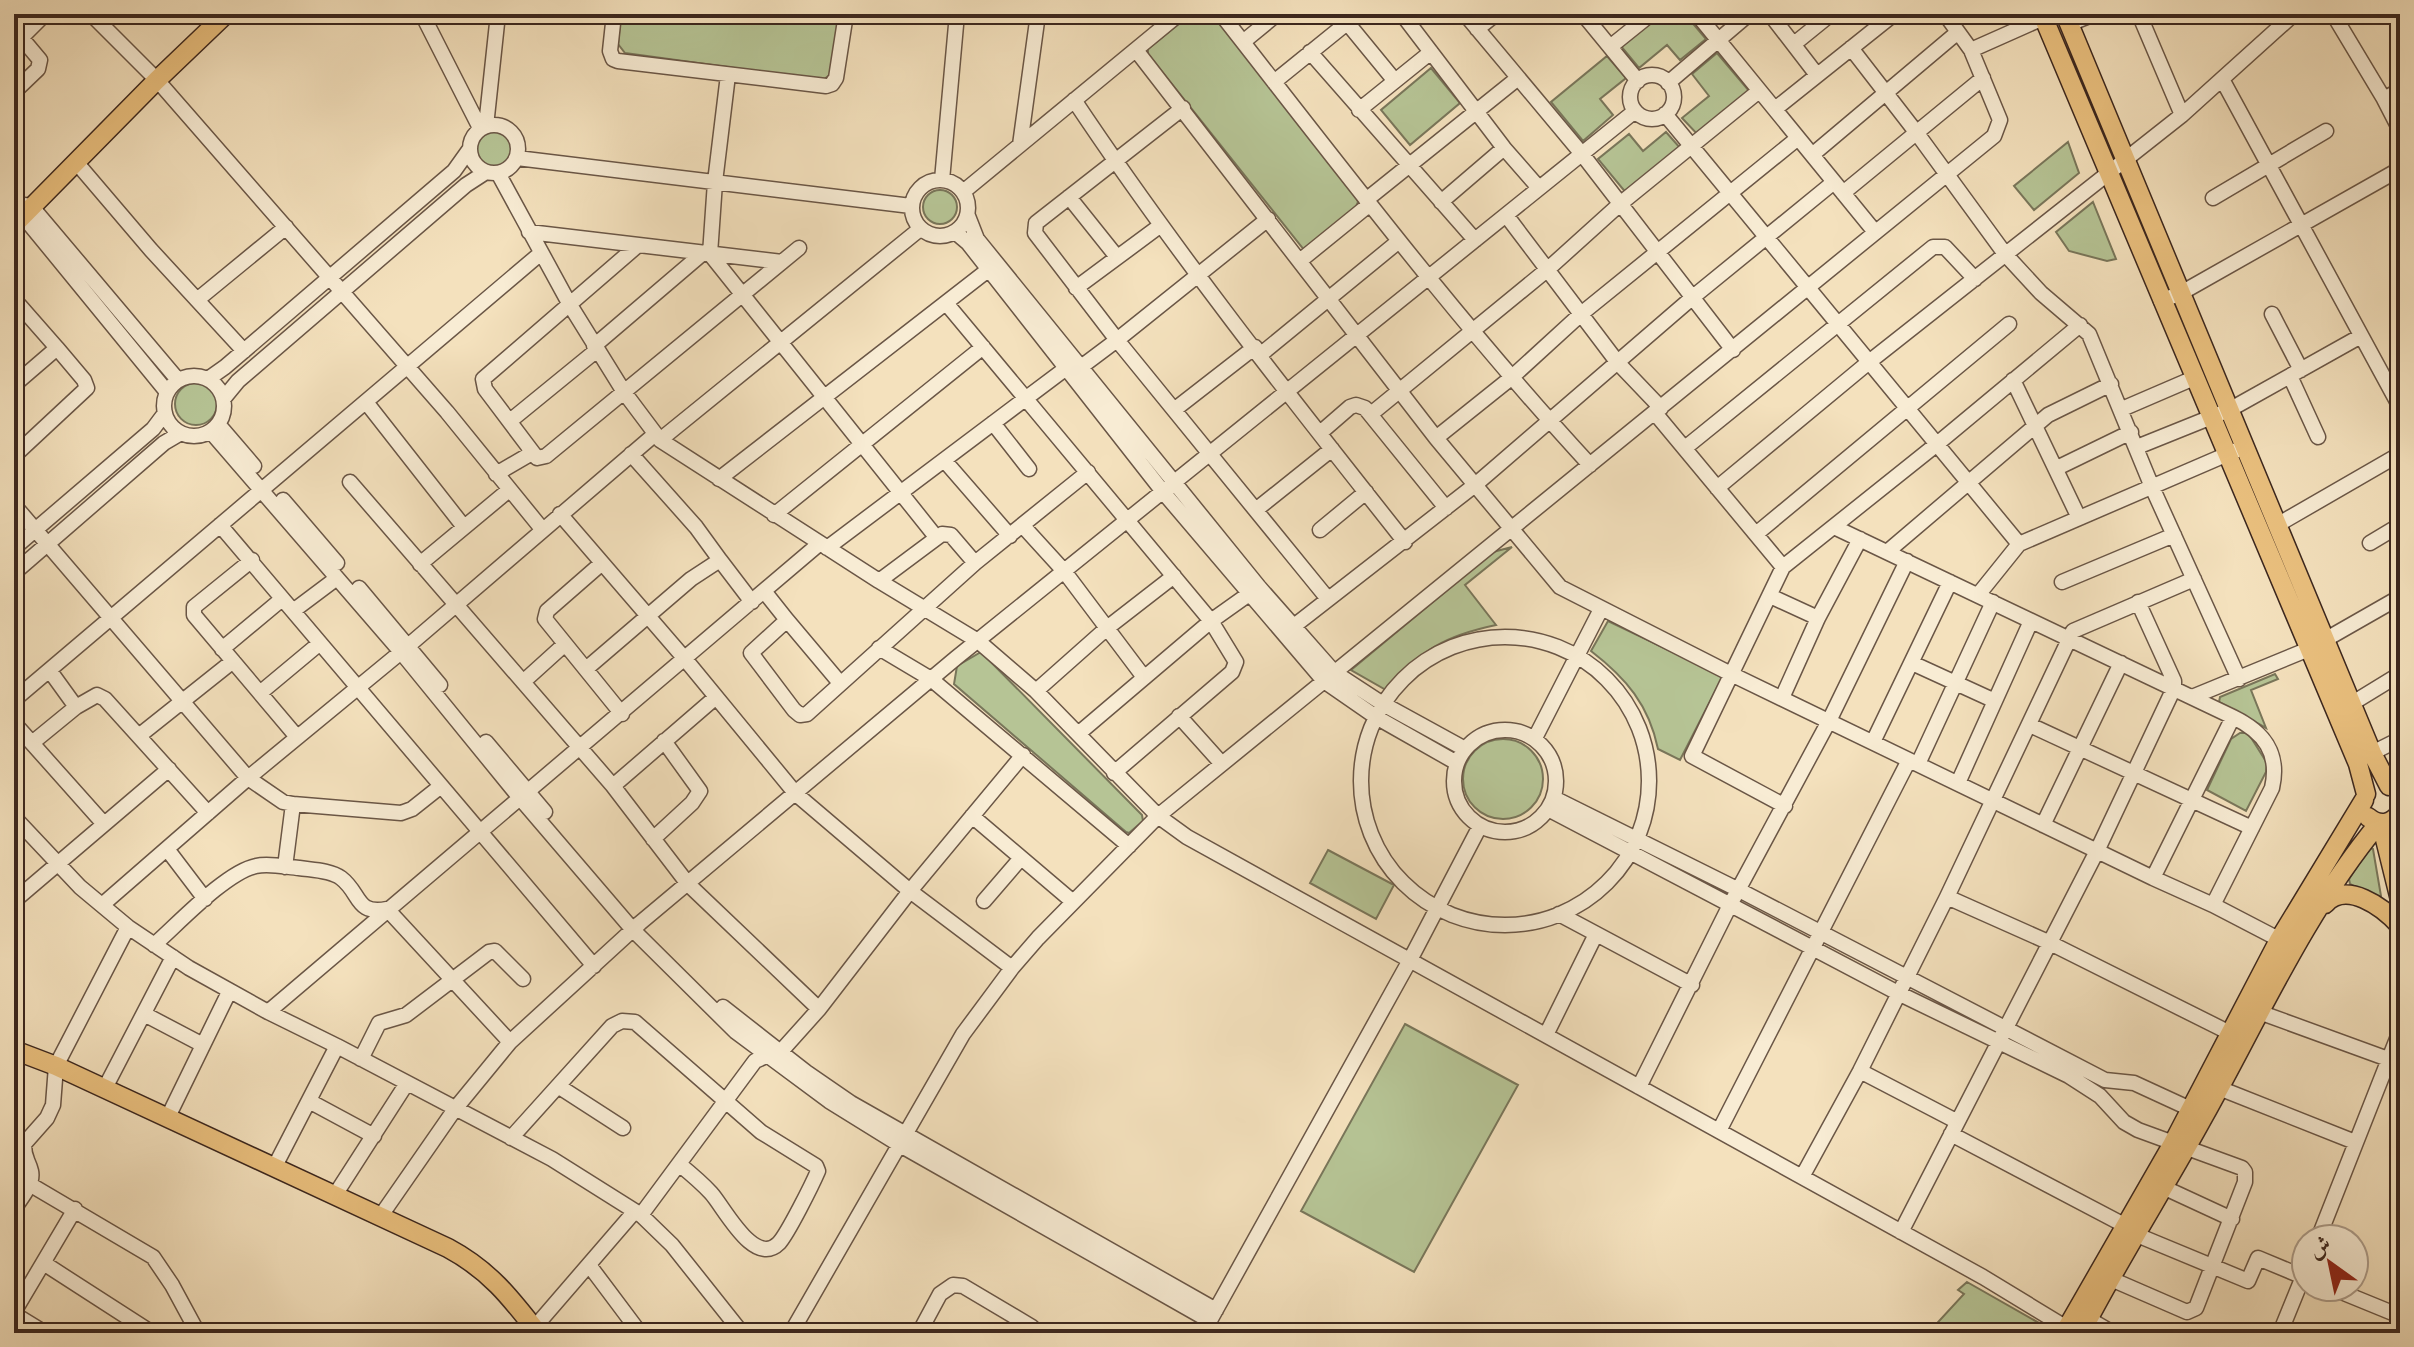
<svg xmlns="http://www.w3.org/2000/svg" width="2414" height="1347" font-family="'Libre Caslon Text',Amiri,serif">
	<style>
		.green { fill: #b6c495; stroke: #79765a; stroke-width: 2 }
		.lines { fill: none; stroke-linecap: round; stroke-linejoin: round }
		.minor-casing { stroke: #6a5646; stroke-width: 17 }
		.major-casing { stroke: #3c271e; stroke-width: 21 }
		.minor { stroke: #f8ecd4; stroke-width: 14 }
		.major { stroke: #eac07e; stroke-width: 18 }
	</style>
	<rect width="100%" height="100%" fill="#f4e1bd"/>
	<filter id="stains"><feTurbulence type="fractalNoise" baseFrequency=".0025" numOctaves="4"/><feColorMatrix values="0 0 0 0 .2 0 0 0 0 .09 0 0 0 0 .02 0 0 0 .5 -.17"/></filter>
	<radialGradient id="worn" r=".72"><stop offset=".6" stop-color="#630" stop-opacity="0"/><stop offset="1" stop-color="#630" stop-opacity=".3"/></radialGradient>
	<path class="green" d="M 621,14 L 840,14 L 831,74 L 823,80 L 625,53 L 618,44 Z
		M 1191,14 L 1212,14 L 1355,193 L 1358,202 L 1355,209 L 1305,251 L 1148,54 L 1148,49 Z
		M 1657,14 L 1685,14 L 1706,39 L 1680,60 L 1667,45 L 1639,68 L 1620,45 Z
		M 1717,53 L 1750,92 L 1698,135 L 1682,118 L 1709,96 L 1692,74 Z
		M 1607,56 L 1626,78 L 1600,99 L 1613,115 L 1583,141 L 1551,102 Z
		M 1431,68 L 1460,103 L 1410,145 L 1381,110 Z
		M472 148a22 22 0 1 1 44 0a22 22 0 1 1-44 0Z
		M 1666,132 L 1681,149 L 1627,194 L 1598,159 L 1629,134 L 1643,151 Z
		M 2068,142 L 2079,173 L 2034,210 L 2014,186 Z
		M923 207a17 17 0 1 1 34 0a17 17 0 1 1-34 0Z
		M 2093,202 L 2116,259 L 2107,261 L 2069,251 L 2056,232 Z
		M175 404a21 21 0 1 1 42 0a21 21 0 1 1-42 0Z
		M 1512,547 L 1465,585 L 1496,625 C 1444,636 1421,650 1386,690 L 1351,670 L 1493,552 Z
		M 1608,621 L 1723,676 L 1680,760 L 1658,749 C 1649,705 1626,678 1591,651 Z
		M 981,652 L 1142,815 L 1143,821 L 1129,833 L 1126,832 L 954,684 L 957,666 Z
		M 2275,674 L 2278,679 L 2251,690 L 2266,728 L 2219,702 L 2220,697 Z
		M 2240,733 L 2246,733 L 2250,736 L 2267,763 L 2266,772 L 2246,811 L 2207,790 L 2231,739 Z
		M1463 779a40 40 0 1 1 80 0a40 40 0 1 1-80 0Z
		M 2369,848 L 2373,849 L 2381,896 L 2378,899 L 2350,884 L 2349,879 Z
		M 1328,850 L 1394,885 L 1376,919 L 1310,883 Z
		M 1405,1024 L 1518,1085 L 1414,1272 L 1301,1211 Z
		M 1967,1282 L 2046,1327 L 2047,1333 L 1928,1333 L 1964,1294 L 1958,1290 Z"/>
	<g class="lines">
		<g class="minor-casing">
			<path id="minor" d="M 91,14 L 157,80 L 447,412 L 542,529
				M 422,14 L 480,128
				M 614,14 L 610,51 L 613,59 L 618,61 L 826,86 L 832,84 L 836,78 L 846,14
				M 1221,14 C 1341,167 1458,322 1590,465
				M 1340,14 L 1395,81
				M 1402,14 L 1504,148 L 1539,188
				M 1465,14 L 1582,154 L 1733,350
				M 1583,14 L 1638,81
				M 1697,14 L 1875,232
				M 1770,14 L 1817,75
				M 2139,14 L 2182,115
				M 2333,14 L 2384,99 L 2400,130
				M 2069,24 L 2094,14
				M 14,29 L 40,60 L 38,69 L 14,92
				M 1477,29 L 1496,14
				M 22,37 L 45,14
				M 1243,42 L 1277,14
				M 1794,44 L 1831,14
				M 1610,47 L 1651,14
				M 1851,48 L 1916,132 L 2005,254 L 2041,293 L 2089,334 L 2152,487 L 2239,679
				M 1136,50 L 1436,438 L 1560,587 L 1731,674 L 2153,878 L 2213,905 L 2288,944
				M 1971,50 L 2043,18
				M 1310,52 L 1475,240
				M 728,75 L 715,182 L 710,254 L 936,537
				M1630 97a22 22 0 1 1 44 0a22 22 0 1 1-44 0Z
				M 2222,79 L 2400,407
				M 1274,82 L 1358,14
				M 1668,83 L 1749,14
				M 2384,99 L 2400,90
				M 1074,100 C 1176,253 1291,398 1405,542
				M 1183,108 L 1036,223 L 1035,233 L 1117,340 L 1328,599
				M 1775,109 L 1894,14
				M 1359,110 L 1431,52
				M 1665,114 L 2019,544
				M470 149a24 24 0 1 1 48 0a24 24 0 1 1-48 0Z
				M 486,126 L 498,14
				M 1020,145 L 1038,14
				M 1812,155 L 1958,32
				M 517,158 L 911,206
				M 76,162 L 151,250 L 244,351
				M 498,173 L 570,305 L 624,392 L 660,440 L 879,581 L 978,641 L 1036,691 L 1158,816 L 1187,837 L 1983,1277 L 2075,1333
				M912 208a28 28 0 1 1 56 0a28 28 0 1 1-56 0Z
				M 942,180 L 957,14
				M 963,192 L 1179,14
				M 1843,193 L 1983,78
				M 1069,197 L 1117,257
				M 2213,198 L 2326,131
				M 14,200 L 23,216 L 167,392
				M 1366,200 L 1518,78
				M 1441,202 L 1504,148
				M 25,205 L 32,207 L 178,380
				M 1506,215 L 1618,363 L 1661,408
				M 968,216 L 977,239 L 1259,587 L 1334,672 L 1383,704 L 1465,749
				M 529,232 L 782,262
				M 955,232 L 968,243 L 1164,493 L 1324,681 L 1376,717 L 1457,763
				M 637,246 L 483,379 L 485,389 L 537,458 L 546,456 L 799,248
				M 1301,260 L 1370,204
				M 1076,288 L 1161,225
				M 14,299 L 57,348 L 14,385
				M 197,300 L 286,227
				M 2161,301 L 2181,293 L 2400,169
				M 946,303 L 1211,621 L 1236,662 L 1232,672 L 1114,773
				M 2272,314 L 2301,370
				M 594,346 L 703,253
				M 1260,355 L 1399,241
				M164 406a30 30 0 1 1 60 0a30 30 0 1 1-60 0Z
				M 2290,376 L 2318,437
				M 208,379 L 225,367 L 454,171 L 469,150
				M 2013,380 L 2079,518
				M 224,398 L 238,381 L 466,185 L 486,172
				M 366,402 L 464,527
				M 2122,409 L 2194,378
				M 1174,410 L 1255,347
				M 1655,413 L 1783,567
				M 1371,414 L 1548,269 L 1620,204 L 1759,91
				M 510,421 L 597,350
				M 993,423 L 1029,469
				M 218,424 L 254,466
				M 211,432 L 401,652 L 520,798 L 633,930 L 736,1032 L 829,1101 L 900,1145 L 1210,1321
				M 1320,433 L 1350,407 L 1356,405 L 1365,408 L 1446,508
				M 1436,438 L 1511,378 L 1581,314 L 1798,138
				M 660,440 L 920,229
				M 2137,447 L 2229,410 L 2361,336
				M 1685,448 L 1933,247 L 1945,247 L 1975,279
				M 14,456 L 87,388 L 84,380 L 57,348
				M 944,460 L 1010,536
				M 2057,468 L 2131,432
				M 496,474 L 532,453
				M 719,479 L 988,270
				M 350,482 L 613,786 L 688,884 L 819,1009
				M 1717,488 L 1869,362 L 2182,115 L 2294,14
				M 283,500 L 337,563
				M 14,505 L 248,778 L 283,802 L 293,804 L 401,813 L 412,809 L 441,786
				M 1257,509 L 1332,449
				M 560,514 L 685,659 L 796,794 L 910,891 L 1012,968
				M 774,515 L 983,347
				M 220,525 L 594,966
				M 2277,525 L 2400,454
				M 1023,526 L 1064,571 L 1143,676
				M 1834,527 L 2233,717 C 2264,732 2280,753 2272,788 L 2213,905
				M 1320,530 L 1366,492
				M 1756,534 L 2009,324
				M 2370,543 L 2400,525
				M 14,548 L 153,429 L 165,413
				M 827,548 L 1065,369 L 1081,367 L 1117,340 L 1268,219
				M 1887,552 L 2048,415 L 2111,384
				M 252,560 L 194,607 L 194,615 L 297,737
				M 720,560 L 752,602
				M 602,563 L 547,611 L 545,619 L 622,714
				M 420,564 L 509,490
				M 14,573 L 164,443 L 181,433
				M 879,581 L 942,534 L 951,535 L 975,563
				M 2062,582 L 2174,535
				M 359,588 L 440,685
				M 764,591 L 787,620 L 751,653 L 794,710 L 800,715 L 807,714 L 975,563 L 1088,472
				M 1978,595 L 2019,544 L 2237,450
				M 1770,596 L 1818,618
				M 293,611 L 337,578
				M 787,620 L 840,683
				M 1294,626 L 1475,485 L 1693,297 L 1834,182
				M1361 781a144 144 0 1 1 288 0a144 144 0 1 1-288 0Z
				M 879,648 L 931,679 L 1129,846
				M 222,649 L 282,599
				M 1912,663 L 1995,701
				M 586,669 L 691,579 L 720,560 L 696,527 L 631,454
				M 50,671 L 76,707 L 97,695 L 105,699 L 208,813
				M 523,682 L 565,644
				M 1036,691 L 1107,628 L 1174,576
				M 260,693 L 320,643
				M 2192,697 L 2309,649 L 2400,597
				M 1782,698 L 1818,618 L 1860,539
				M 14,700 L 541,253
				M 2351,704 L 2400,674
				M 1179,716 L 1222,764
				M 14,723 L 104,824
				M 2030,725 L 2252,828
				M1454 781a51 51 0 1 1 102 0a51 51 0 1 1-102 0Z
				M 1078,734 L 1211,621 L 1256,589
				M 140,735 L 233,661
				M 1535,738 L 1601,609
				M 486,742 L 545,812
				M 1873,742 L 1950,582
				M 32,743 L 76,707
				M 2372,753 L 2400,739
				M 1918,764 L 1993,602
				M 1958,783 L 2031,621
				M 613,786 L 716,697
				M 1554,798 L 1739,890 L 2105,1080 L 2134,1083 L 2197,1112
				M 1785,806 L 1692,756 L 1783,567 L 1937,444 L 2080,325
				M 1548,809 L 1898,993 L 2069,1076 L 2100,1096 L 2124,1122 L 2138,1130 L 2242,1168 L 2245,1172 L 2245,1182 L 2196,1308 L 2187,1312 L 2111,1279
				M 972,816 L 1072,901
				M 14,817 L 80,887 L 128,927 L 189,968 L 268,1012 L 337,1046 L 552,1159 L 641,1215 L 672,1245 L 742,1333
				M 2043,825 L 2121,663
				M 653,839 L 692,803 L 700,791 L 664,741
				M 167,849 L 205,899
				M 285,867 L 293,804
				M 2153,878 L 2233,717
				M 1947,897 L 2048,942 L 2230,1033
				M 14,901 L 169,769
				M 984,901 L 1021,858
				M 102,905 L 248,778 L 401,652 L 654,435
				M 1559,914 L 1692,985
				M 154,945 C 178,924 226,872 256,866 C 269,863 286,867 299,868 C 312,870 330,870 341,878 C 361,893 355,915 387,909 L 510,1042
				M 723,1007 L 806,1072 L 851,1103 L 1216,1310
				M 268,1012 L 819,544
				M 2259,1012 L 2388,1059
				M 144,1014 L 203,1045
				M 1546,1035 L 1596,934
				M 361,1059 L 379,1023 L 406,1015 L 489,952 L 495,951 L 523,979
				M 1860,1071 L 1956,1121
				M 558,1086 L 623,1128
				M 1639,1087 L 1730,905 L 1829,721 L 1907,561
				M 105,1088 L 173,957
				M 2219,1088 L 2355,1142
				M 309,1101 L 374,1136
				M 168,1117 L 229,992
				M 1719,1131 L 1909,760
				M 1951,1134 L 2126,1226
				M 511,1138 L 612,1026 L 622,1021 L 635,1022 L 761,1132 L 816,1166 L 818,1171 C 812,1185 788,1233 779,1243 C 754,1268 724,1207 711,1193 C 701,1182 690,1173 679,1164
				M 275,1166 L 337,1046
				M 14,1175 L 153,1257 L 172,1285 L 198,1333
				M 1802,1177 L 1860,1071 L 1947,897 L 2073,631 L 2194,579
				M 2165,1188 L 2232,1219
				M 335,1195 L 407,1083
				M 14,1209 C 21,1198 34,1184 31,1171 C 28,1159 24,1159 24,1144 L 47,1118 L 53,1105 L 56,1066 L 128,927
				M 641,1215 L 755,1061 L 784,1048 L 819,1009 L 910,891 L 1023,755
				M 380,1217 L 455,1109 L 510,1042 L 640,923 L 956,658 L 1635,111
				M 1901,1232 L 2097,851 L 2174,688 L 2174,681 L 2138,602
				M 2137,1235 L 2248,1281 L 2258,1258 L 2306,1278
				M 2318,1239 L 2400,1031
				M 45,1264 L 152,1333
				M 589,1265 L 640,1333
				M 2329,1287 L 2400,1316
				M 14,1312 L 75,1209
				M 14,1314 L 45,1333
				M 2082,1315 L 2113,1333
				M 534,1328 L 635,1211
				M 791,1333 L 963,1034 L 1012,968 L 1038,938 L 1158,816 L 1994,136 L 2000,120 L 1971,50 L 1945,14
				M 919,1333 L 940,1294 L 953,1285 L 963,1286 L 1032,1327 L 1036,1333
				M 1203,1333 L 1410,960 L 1480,826
				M 2280,1333 L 2306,1269"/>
		</g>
		<g class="major-casing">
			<path id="major" d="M 2042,14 L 2358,764 L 2366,794
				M 2065,14 L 2372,753 L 2389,786
				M 14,225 L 157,80 L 226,14
				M 2368,817 C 2380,827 2392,824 2400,812
				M 2381,823 L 2400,900
				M 2325,904 C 2346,880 2383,907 2400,926
				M 14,1050 L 56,1066 L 448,1248 C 489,1270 510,1297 538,1333
				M 2064,1333 L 2172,1145 L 2279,940 L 2364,800
				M 2081,1333 C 2119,1259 2164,1189 2204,1116 C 2259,1017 2306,911 2379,823"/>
		</g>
		<use href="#minor" class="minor"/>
		<use href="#major" class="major"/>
	</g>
	<rect width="2414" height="1347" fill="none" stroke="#f4e1bd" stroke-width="48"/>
	<rect x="16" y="16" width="2382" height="1315" fill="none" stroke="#3c271e" stroke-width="4"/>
	<rect x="24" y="24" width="2366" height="1299" fill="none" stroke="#3c271e" stroke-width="2"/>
	<g transform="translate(2330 1263) rotate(327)"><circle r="38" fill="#f8ecd4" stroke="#ad9d8b" stroke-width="2"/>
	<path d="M0-6L14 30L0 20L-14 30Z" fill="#8f2418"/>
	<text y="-12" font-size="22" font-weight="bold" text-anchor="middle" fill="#3c271e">ش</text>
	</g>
	<rect width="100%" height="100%" filter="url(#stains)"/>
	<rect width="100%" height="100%" fill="url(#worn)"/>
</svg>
